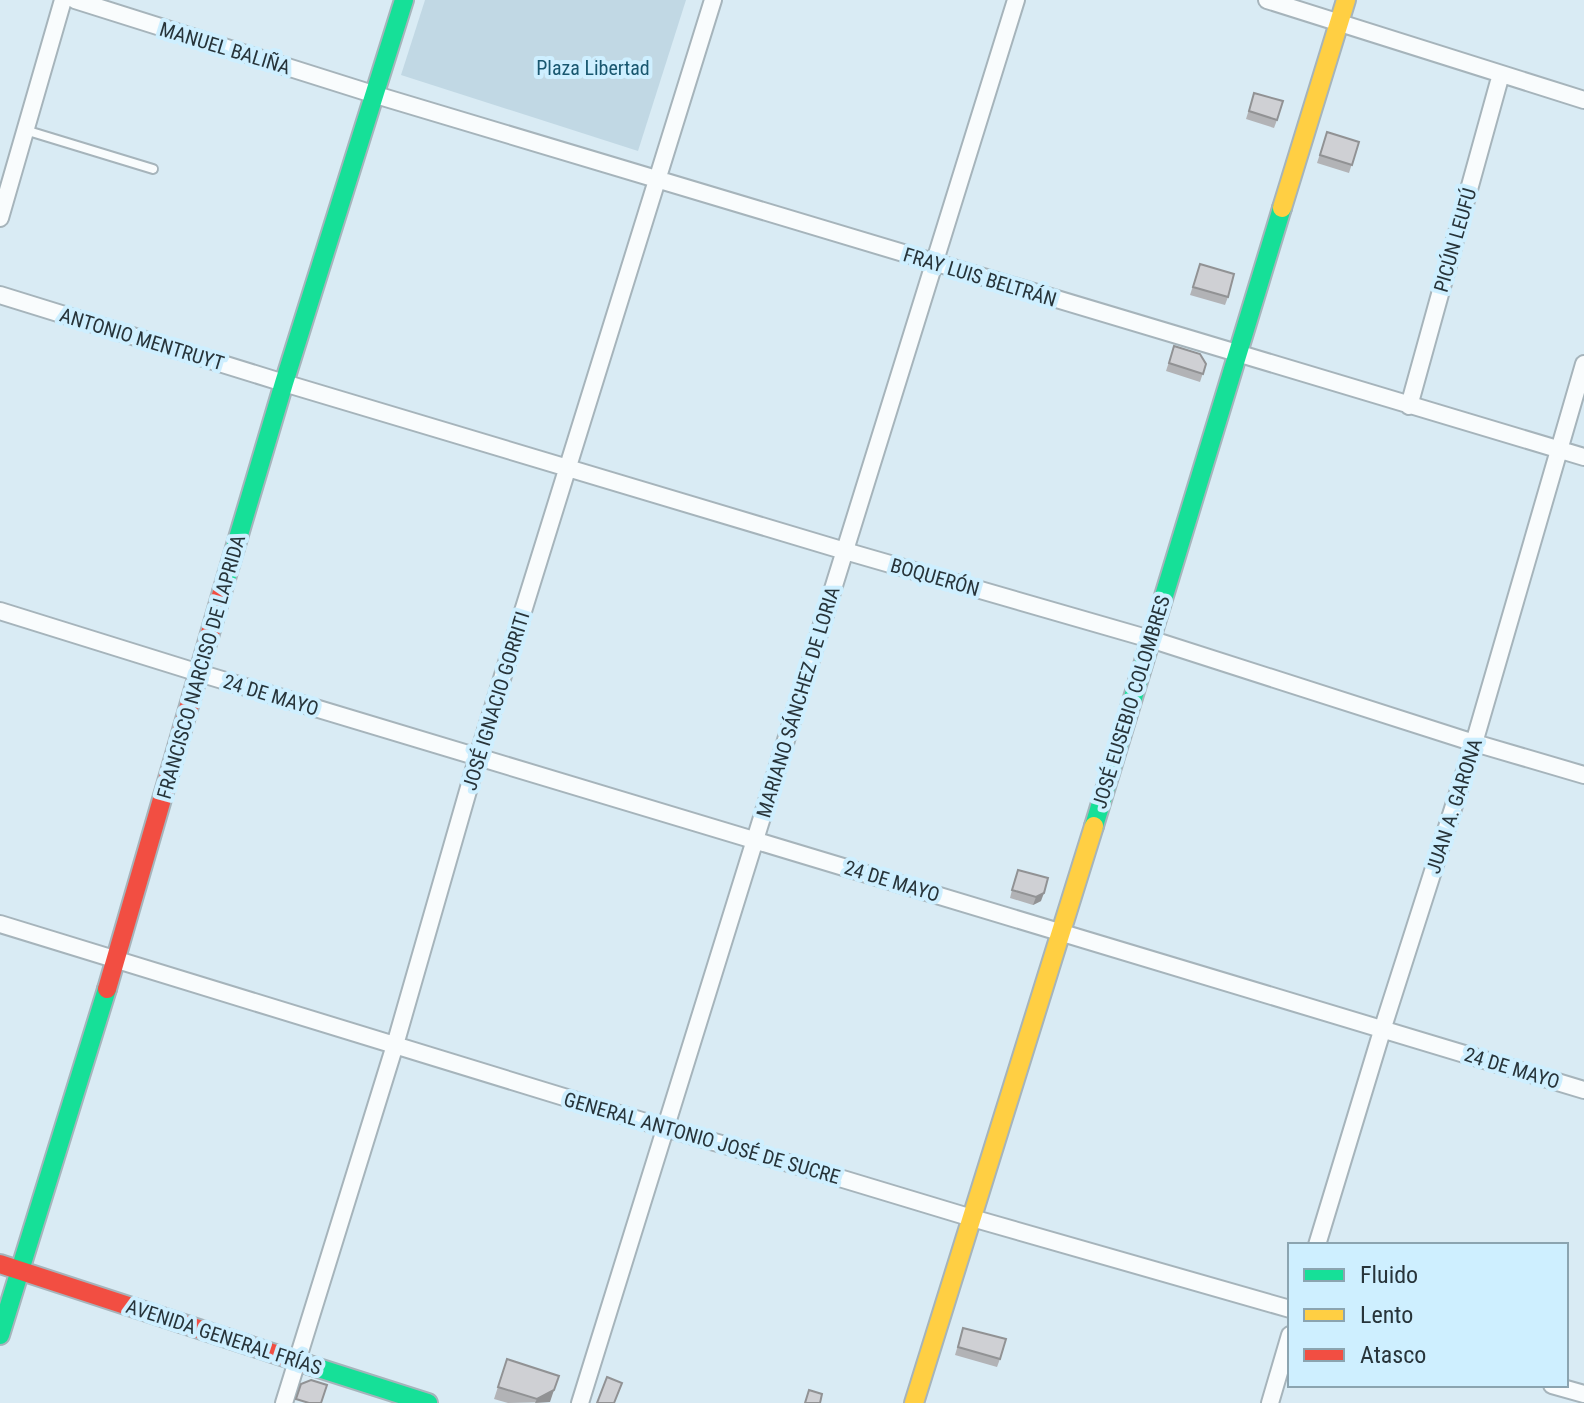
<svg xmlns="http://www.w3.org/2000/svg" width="1584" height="1403" font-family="'Roboto Condensed',sans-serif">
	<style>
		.green { fill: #c1d8e4 }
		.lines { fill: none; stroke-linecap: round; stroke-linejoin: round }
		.lane-casing { stroke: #a6b4bb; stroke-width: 12 }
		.street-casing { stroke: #a6b4bb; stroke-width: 20 }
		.fast-casing { stroke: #a6b4bb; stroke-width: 22 }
		.slow-casing { stroke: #a6b4bb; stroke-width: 22 }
		.jam-casing { stroke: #a6b4bb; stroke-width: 22 }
		.lane { stroke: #f9fcfd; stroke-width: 8 }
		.street { stroke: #f9fcfd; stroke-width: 16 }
		.fast { stroke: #16e098; stroke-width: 18 }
		.slow { stroke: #ffcf43; stroke-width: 18 }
		.jam { stroke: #f24e42; stroke-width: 18 }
		.wall { fill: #b2b3b6 }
		.shaded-wall { fill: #919294 }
		.building { fill: #cfd0d4; stroke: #919294; stroke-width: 2 }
		.labels { text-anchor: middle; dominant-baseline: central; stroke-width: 8; stroke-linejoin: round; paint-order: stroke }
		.street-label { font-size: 20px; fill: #27343a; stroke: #ceefff }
		.park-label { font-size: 20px; fill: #18576f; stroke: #ceefff }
	</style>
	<rect width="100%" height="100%" fill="#d9ebf4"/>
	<path class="green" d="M 425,0 L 686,0 L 638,151 L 401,75 Z"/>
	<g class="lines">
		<g class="lane-casing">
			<path id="lane" d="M 25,130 L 153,169"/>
		</g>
		<g class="street-casing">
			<path id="street" d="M 75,0 L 376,95 L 1584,457
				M 1267,0 L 1584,100
				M 0,218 L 63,0
				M 0,295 L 284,383 L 845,551 L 1150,639 L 1468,741 L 1584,775
				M 1409,406 L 1501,74
				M 0,611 L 199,673 L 1584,1090
				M 0,924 L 665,1128 L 813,1170 L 972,1218 L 1290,1309
				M 1317,1245 L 1385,1021 L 1474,743 L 1584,364
				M 1552,1385 L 1584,1394
				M 284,1403 L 395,1045 L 478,756 L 713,0
				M 580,1403 L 1016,0
				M 1270,1403 L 1290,1335"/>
		</g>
		<g class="fast-casing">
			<path id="fast" d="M 222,592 L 284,383 L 404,0
				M 1094,826 L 1282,208
				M 0,1335 L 107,989
				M 309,1365 L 428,1403"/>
		</g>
		<g class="slow-casing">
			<path id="slow" d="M 1282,208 L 1346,0
				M 914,1403 L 1094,826"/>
		</g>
		<g class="jam-casing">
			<path id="jam" d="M 107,989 L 222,592
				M 0,1264 L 309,1365"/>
		</g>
		<use href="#lane" class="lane"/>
		<use href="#street" class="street"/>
		<use href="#fast" class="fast"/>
		<use href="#slow" class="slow"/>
		<use href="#jam" class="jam"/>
	</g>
	<path class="wall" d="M 1254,93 L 1277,120 L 1274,128 L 1246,119 Z
		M 1327,132 L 1359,142 L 1349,173 L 1317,163 Z
		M 1200,264 L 1228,297 L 1225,305 L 1190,295 Z
		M 1174,346 L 1206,364 L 1200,382 L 1166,371 Z
		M 1015,878 L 1041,901 L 1033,905 L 1010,898 Z
		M 963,1328 L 1000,1359 L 997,1367 L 955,1355 Z
		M 507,1359 L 550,1402 L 508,1403 L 494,1399 Z"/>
	<path class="shaded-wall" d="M 1044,893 L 1041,901 L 1033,905 L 1036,897 Z
		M 554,1390 L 550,1402 L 535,1403 L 537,1399 Z"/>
	<path class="building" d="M 1254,93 L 1283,101 L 1277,120 L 1249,111 Z
		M 1327,132 L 1359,142 L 1352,165 L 1320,155 Z
		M 1200,264 L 1234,274 L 1228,297 L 1193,287 Z
		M 1174,346 L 1200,354 L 1206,364 L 1203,374 L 1169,363 Z
		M 1018,870 L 1048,878 L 1044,893 L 1036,897 L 1012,890 Z
		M 963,1328 L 1006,1339 L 1000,1359 L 958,1347 Z
		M 507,1359 L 559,1376 L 554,1390 L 537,1399 L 498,1387 Z
		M 607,1377 L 622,1383 L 614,1403 L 597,1403 Z
		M 311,1380 L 327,1385 L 321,1403 L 309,1403 L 296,1399 L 301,1384 Z
		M 809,1390 L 822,1394 L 820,1403 L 805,1403 Z"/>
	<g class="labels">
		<g class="street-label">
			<text transform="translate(225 48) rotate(17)">MANUEL BALIÑA</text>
			<text transform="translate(1455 240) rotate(-74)">PICÚN LEUFÚ</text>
			<text transform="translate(980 277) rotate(17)">FRAY LUIS BELTRÁN</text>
			<text transform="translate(142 339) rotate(17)">ANTONIO MENTRUYT</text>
			<text transform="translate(935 577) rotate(16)">BOQUERÓN</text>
			<text transform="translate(201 667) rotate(-74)">FRANCISCO NARCISO DE LAPRIDA</text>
			<text transform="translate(271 695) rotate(17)">24 DE MAYO</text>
			<text transform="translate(496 701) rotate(-73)">JOSÉ IGNACIO GORRITI</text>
			<text transform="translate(798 702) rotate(-73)">MARIANO SÁNCHEZ DE LORIA</text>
			<text transform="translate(1131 702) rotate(-73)">JOSÉ EUSEBIO COLOMBRES</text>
			<text transform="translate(1454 806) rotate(-72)">JUAN A. GARONA</text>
			<text transform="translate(892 881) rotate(17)">24 DE MAYO</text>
			<text transform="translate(1512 1068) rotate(17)">24 DE MAYO</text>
			<text transform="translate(702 1138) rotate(16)">GENERAL ANTONIO JOSÉ DE SUCRE</text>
			<text transform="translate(224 1337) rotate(18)">AVENIDA GENERAL FRÍAS</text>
		</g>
		<g class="park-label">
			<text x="593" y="68">Plaza Libertad</text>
		</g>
	</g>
	<rect x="1288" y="1243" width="280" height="144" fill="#ceefff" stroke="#8ba4b0" stroke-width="2"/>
	<rect x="1304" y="1269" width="40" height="12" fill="#16e098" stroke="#8ba4b0" stroke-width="2"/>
	<text x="1360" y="1283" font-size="24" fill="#27343a">Fluido</text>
	<rect x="1304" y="1309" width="40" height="12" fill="#ffcf43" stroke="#8ba4b0" stroke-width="2"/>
	<text x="1360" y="1323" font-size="24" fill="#27343a">Lento</text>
	<rect x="1304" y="1349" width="40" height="12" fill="#f24e42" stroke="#8ba4b0" stroke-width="2"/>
	<text x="1360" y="1363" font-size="24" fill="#27343a">Atasco</text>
</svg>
